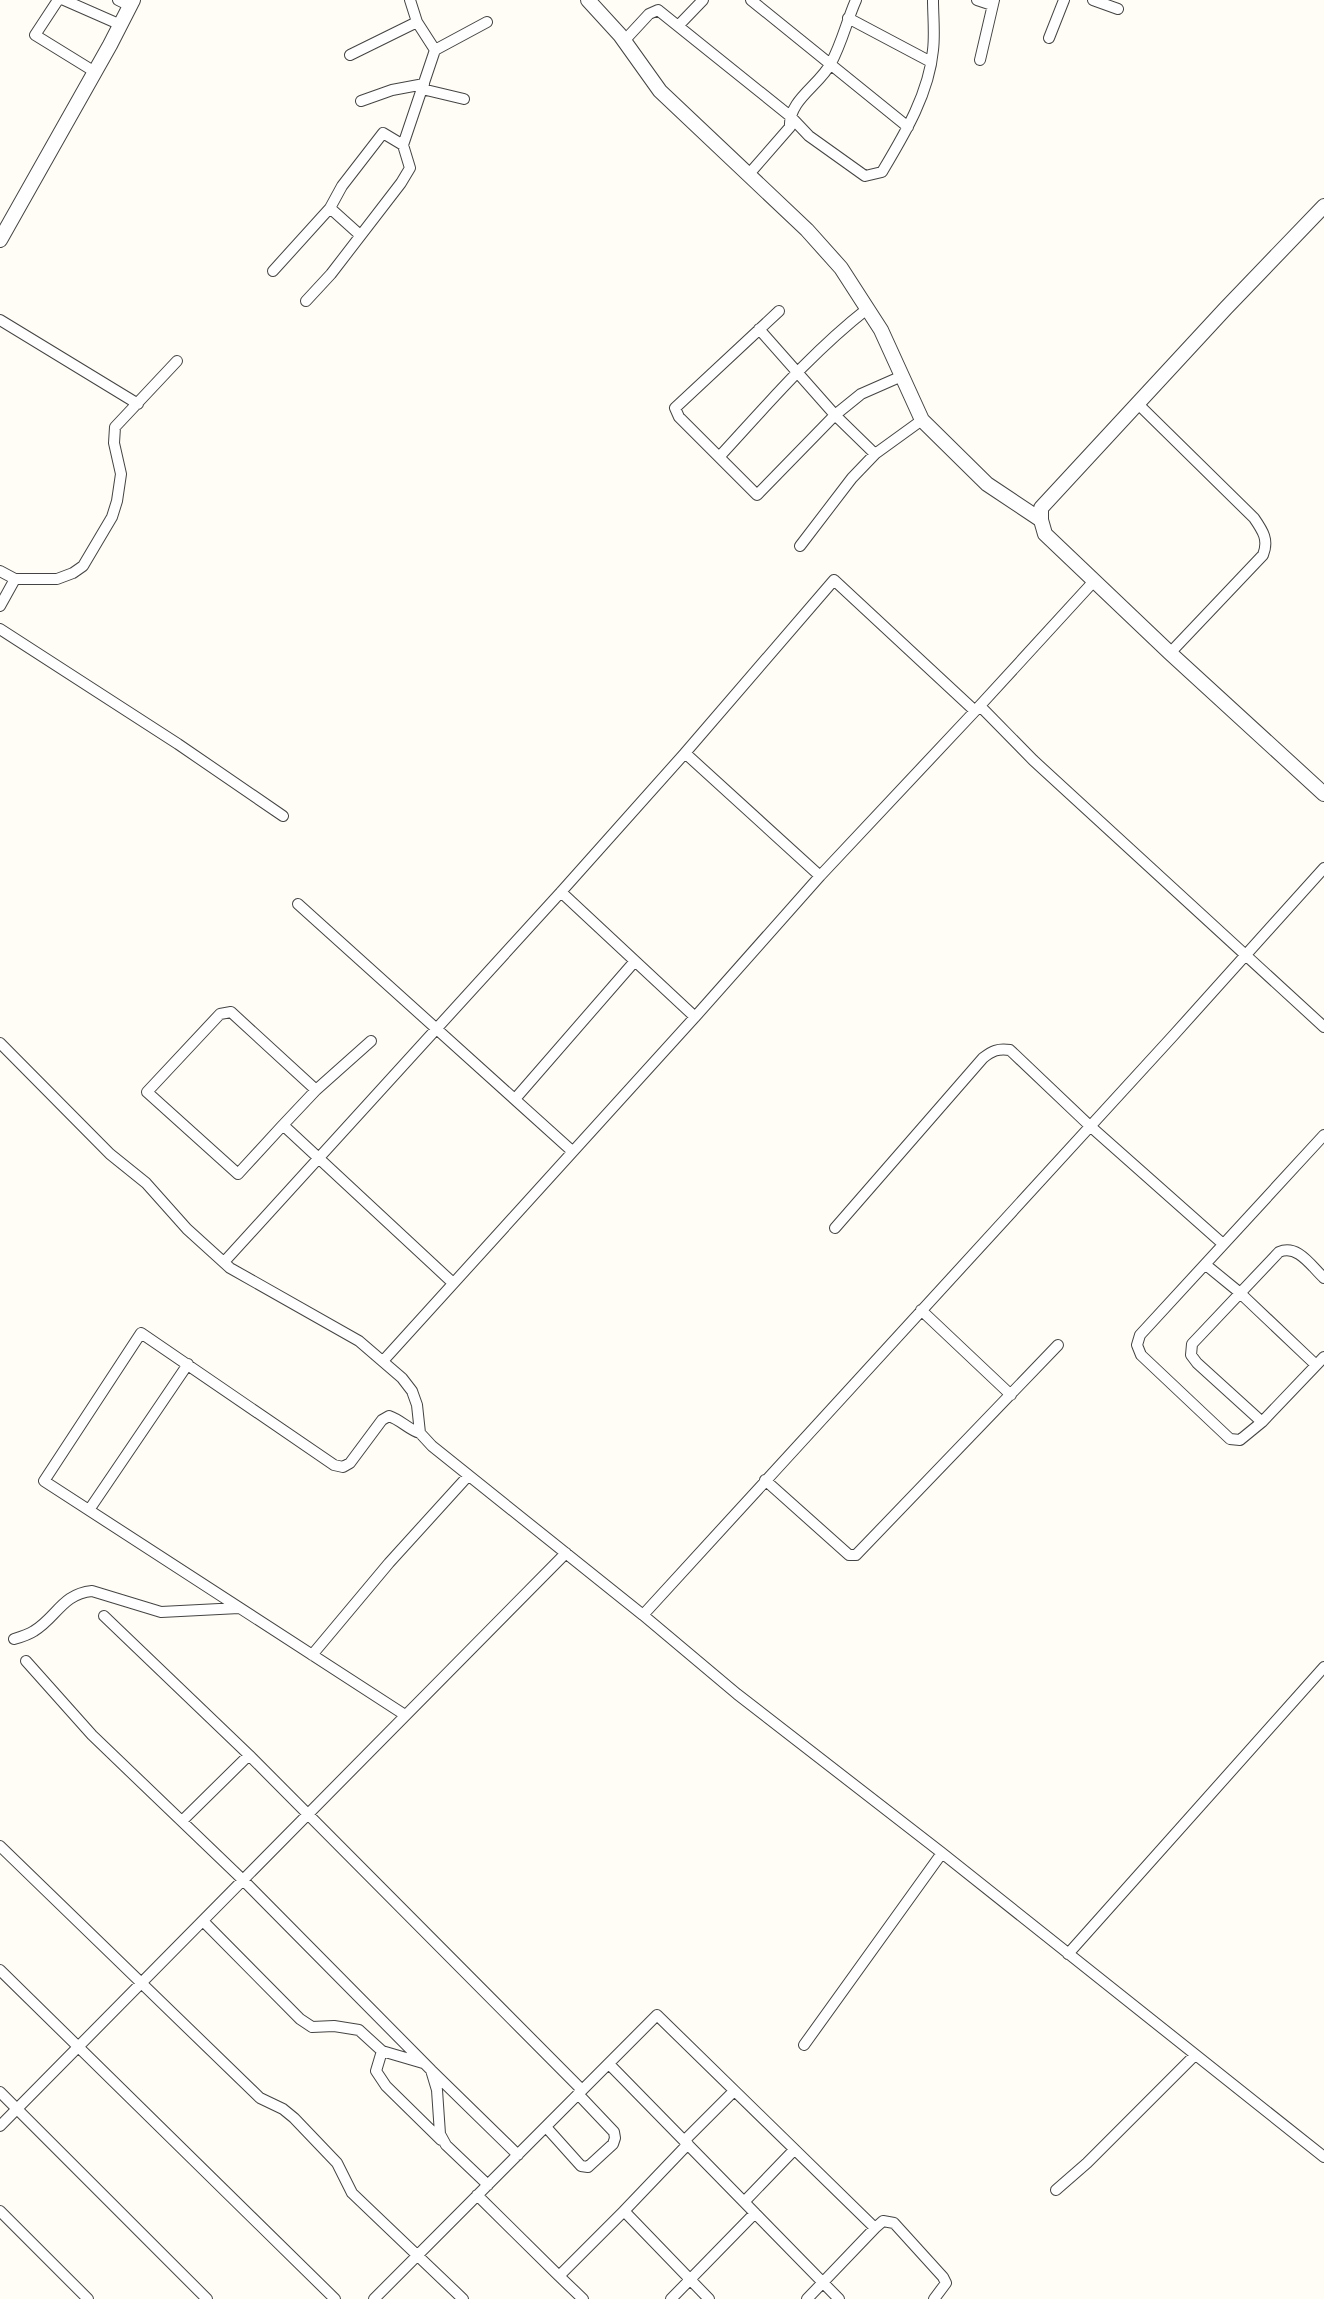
<svg xmlns="http://www.w3.org/2000/svg" width="1324" height="2299" font-family="'Roboto Serif',serif">
	<style>
		.lines { fill: none; stroke-linecap: round; stroke-linejoin: round }
		.minor-casing { stroke: #444; stroke-width: 12 }
		.tertiary-casing { stroke: #444; stroke-width: 16 }
		.minor { stroke: #fff; stroke-width: 10 }
		.tertiary { stroke: #fff; stroke-width: 14 }
	</style>
	<rect width="100%" height="100%" fill="#fffdf5"/>
	<g class="lines">
		<g class="minor-casing">
			<path id="minor" d="M 58,0 L 35,35 L 95,72
				M 64,0 L 121,25
				M 118,0 L 130,6
				M 751,0 L 908,127
				M 977,0 L 992,5
				M 1093,0 L 1118,9
				M 848,18 L 931,62
				M 678,26 L 703,0
				M 1049,38 L 1064,0
				M 624,41 L 649,14 L 658,10 L 790,116 L 809,136 L 865,176 L 882,172 C 904,135 929,94 933,50 C 935,34 933,16 933,0
				M 435,50 L 487,22
				M 350,55 L 417,22
				M 980,60 L 994,0
				M 422,89 L 464,99
				M 361,101 L 392,90 L 424,84
				M 749,174 L 790,127 C 788,100 820,85 831,63 C 842,43 847,20 856,0
				M 330,208 L 360,235
				M 273,271 L 330,208 L 342,186 L 383,133 L 403,145
				M 306,301 L 331,274 L 401,183 L 410,168 L 403,145 L 435,50 L 417,22 L 410,0
				M 779,311 L 675,408 L 679,417 L 757,495 L 835,415 L 861,394 L 902,376
				M 0,320 L 138,404
				M 759,329 L 835,415 L 875,454
				M 1137,403 L 1254,518 C 1263,531 1269,540 1263,555 L 1170,653
				M 720,456 C 767,405 812,352 867,309
				M 800,546 L 852,478 L 875,454 L 922,420
				M 0,571 L 15,579 L 0,606
				M 15,579 L 57,579 L 73,573 L 83,566 L 112,517 L 117,501 L 121,474 L 114,443 L 115,427 L 177,361
				M 0,629 L 178,744 L 283,816
				M 980,706 L 1033,760 L 1324,1027
				M 685,753 L 834,580 L 975,711 L 1095,580
				M 561,892 L 695,1017 L 820,876
				M 298,904 L 572,1151
				M 0,1043 L 110,1154 L 146,1183 L 187,1229 L 230,1268 L 359,1341 L 402,1378 L 412,1391 L 417,1405 L 420,1433 L 432,1446 L 643,1615 L 737,1694 L 942,1853 L 1324,2157
				M 316,1090 L 231,1012 L 220,1014 L 147,1092 L 238,1174 L 283,1125 L 453,1283
				M 515,1099 L 635,961
				M 283,1125 L 316,1090 L 371,1041
				M 1324,1135 L 1140,1335 L 1137,1345 L 1141,1355 L 1230,1439 L 1240,1440 L 1262,1422 L 1324,1357
				M 835,1228 L 983,1058 C 992,1051 998,1048 1010,1050 L 1090,1126 L 1223,1244
				M 224,1262 L 561,892 L 685,753 L 820,876 L 975,711
				M 1206,1265 L 1239,1292 L 1316,1365
				M 921,1310 L 1011,1395
				M 383,1361 L 695,1017
				M 1262,1422 L 1197,1363 L 1191,1355 L 1192,1344 L 1279,1252 C 1298,1244 1311,1266 1324,1278
				M 765,1480 L 849,1555 L 856,1555 L 1058,1345
				M 89,1510 L 188,1364
				M 643,1615 L 1172,1037 L 1324,868
				M 104,1616 L 249,1755 L 582,2090
				M 14,1639 C 21,1637 28,1635 34,1631 C 57,1617 62,1594 92,1591 L 161,1612 L 239,1608
				M 312,1655 L 389,1563 L 468,1476
				M 26,1661 L 92,1735 L 243,1880 L 431,2070 L 437,2090 L 440,2134 L 446,2145 L 488,2185
				M 405,1715 L 44,1481 L 141,1333 L 334,1465 L 343,1467 L 350,1463 L 382,1420 L 389,1416 C 401,1420 409,1430 420,1433
				M 182,1821 L 249,1755
				M 0,1846 L 260,2098 L 283,2109 L 294,2118 L 337,2163 L 352,2193 L 463,2299
				M 203,1921 L 300,2019 L 312,2027 L 334,2026 L 359,2030 L 382,2051 L 423,2063
				M 1068,1954 L 1324,1667
				M 0,1970 L 335,2299
				M 804,2045 L 942,1853
				M 382,2051 L 376,2071 L 386,2086 L 441,2140
				M 609,2064 L 839,2299
				M 432,2071 L 518,2155
				M 0,2092 L 207,2299
				M 0,2126 L 566,1553
				M 546,2127 L 581,2166 L 588,2167 L 613,2144 L 615,2138 L 614,2132 L 578,2094
				M 684,2141 L 734,2091
				M 688,2144 L 624,2211 L 709,2299
				M 1056,2190 L 1087,2163 L 1195,2055
				M 477,2195 L 559,2276 L 624,2211
				M 744,2202 L 794,2150
				M 0,2211 L 88,2299
				M 559,2276 L 583,2299
				M 374,2299 L 657,2015 L 875,2228 L 883,2221 L 894,2223 L 943,2277 L 946,2283 L 934,2299
				M 671,2299 L 755,2213
				M 807,2299 L 875,2228"/>
		</g>
		<g class="tertiary-casing">
			<path id="tertiary" d="M 588,0 L 620,35 L 660,91 L 807,230 L 841,268 L 881,330 L 922,420 L 987,484 L 1041,520
				M 1324,206 L 1226,308 L 1041,508 L 1041,520 L 1045,534 L 1170,653 L 1324,794
				M 0,240 L 110,45 L 133,0"/>
		</g>
		<use href="#minor" class="minor"/>
		<use href="#tertiary" class="tertiary"/>
	</g>
</svg>
